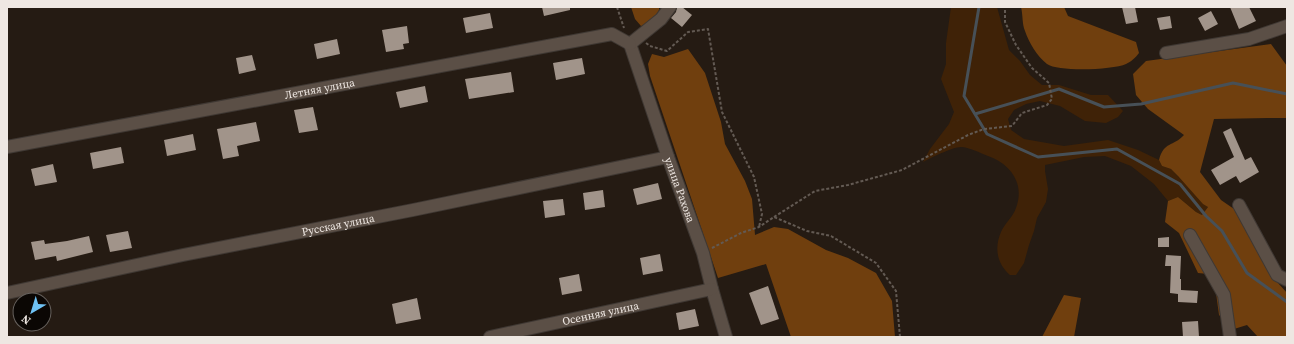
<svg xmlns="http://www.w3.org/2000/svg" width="1294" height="344" font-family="'Source Serif 4',serif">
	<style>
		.green { fill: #3f2207 }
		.forest { fill: #703f0e }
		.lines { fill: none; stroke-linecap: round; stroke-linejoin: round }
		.stream { stroke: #475057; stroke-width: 3 }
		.building { fill: #a1948a }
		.minor-casing { stroke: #3f3833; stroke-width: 14 }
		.path { stroke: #635a53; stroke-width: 2; stroke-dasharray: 3 2; stroke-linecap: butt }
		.minor { stroke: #5b4f46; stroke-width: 12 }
		.labels { text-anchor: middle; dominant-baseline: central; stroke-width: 4; stroke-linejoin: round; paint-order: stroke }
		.street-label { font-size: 11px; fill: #eee7e2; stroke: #0b0704 }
	</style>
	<rect width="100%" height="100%" fill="#251b13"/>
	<path class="green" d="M 951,7 L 997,7 L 1009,50 L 1020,61 L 1030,75 L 1042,85 L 1059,85 L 1091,95 L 1108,95 L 1123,111 L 1118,117 L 1106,123 L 1085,121 L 1060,106 L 1040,101 L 1026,104 L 1014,110 L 1008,119 L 1011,130 L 1024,139 L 1064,146 L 1108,140 L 1138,150 L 1159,160 L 1162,166 L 1171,169 L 1208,207 L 1202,215 L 1196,212 L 1178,197 L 1168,201 L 1154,184 L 1131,166 L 1105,156 L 1084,157 L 1045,165 L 1045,171 L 1048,189 L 1046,202 L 1037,218 L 1034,231 L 1029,245 L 1024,263 L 1016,275 L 1010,275 C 997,264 994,248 1001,232 C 1005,223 1013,217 1016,208 C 1025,184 1011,164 988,156 C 980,153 971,148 962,147 C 954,146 931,158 923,162 L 930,149 L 949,124 L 954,112 L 941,79 L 946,64 L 946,43 Z"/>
	<path class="forest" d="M 631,7 L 659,7 L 659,10 L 651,23 L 641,26 L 635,19 Z
		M 1021,7 L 1064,7 L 1068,16 L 1136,42 L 1139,53 C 1136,57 1131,62 1126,64 C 1113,70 1058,72 1047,64 C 1037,56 1029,43 1025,31 C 1022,24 1023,15 1021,7 Z
		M 1271,44 L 1287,66 L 1287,118 L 1268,118 L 1214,119 L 1200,172 L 1221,200 L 1234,209 L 1270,274 L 1287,293 L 1287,337 L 1258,337 L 1247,325 L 1234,329 L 1219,315 L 1216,293 L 1219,275 L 1198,273 L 1179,233 L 1165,222 L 1168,201 L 1178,197 L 1196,212 L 1202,215 L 1208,207 L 1203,204 L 1178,176 L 1171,169 L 1162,166 L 1159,160 C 1164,141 1173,147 1184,135 L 1148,109 L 1136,95 L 1133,74 L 1146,61 Z
		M 688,49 L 705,73 L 721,122 L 725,144 L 745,181 L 752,199 L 755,235 L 774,227 L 788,229 L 826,250 L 848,258 L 876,273 L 892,301 L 895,337 L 791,337 L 766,264 L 718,278 L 650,76 L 648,64 L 652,54 L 664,57 Z
		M 1064,295 L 1081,298 L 1074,337 L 1042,337 Z"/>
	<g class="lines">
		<path class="stream" d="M 979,7 L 964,96 L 987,134 L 1038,157 L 1117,149 L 1180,184 L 1206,216 L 1222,231 L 1247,273 L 1287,302
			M 975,114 L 1059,89 L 1104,107 L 1141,104 L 1233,83 L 1287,94"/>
	</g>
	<path class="building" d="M 542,7 L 570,7 L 570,10 L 544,16 Z
		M 677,7 L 682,7 L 692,15 L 682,27 L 671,18 L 676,12 Z
		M 1122,7 L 1135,7 L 1138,22 L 1126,24 Z
		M 1230,7 L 1249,7 L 1256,21 L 1239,29 Z
		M 1211,11 L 1218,24 L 1205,31 L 1198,18 Z
		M 490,13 L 493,28 L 466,33 L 463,18 Z
		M 1170,16 L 1172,28 L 1160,30 L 1157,18 Z
		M 407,26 L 409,43 L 403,44 L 404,49 L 386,52 L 382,30 Z
		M 337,39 L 340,54 L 317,59 L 314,44 Z
		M 252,55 L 256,70 L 239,74 L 236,58 Z
		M 582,58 L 585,74 L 556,80 L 553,63 Z
		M 511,72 L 514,92 L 469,99 L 465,79 Z
		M 425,86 L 428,102 L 400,108 L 396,92 Z
		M 313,107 L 318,130 L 299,133 L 294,110 Z
		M 256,122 L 260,141 L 237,146 L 239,156 L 223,159 L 217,129 Z
		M 1231,128 L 1245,160 L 1251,157 L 1259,172 L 1240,183 L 1236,176 L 1220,185 L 1211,170 L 1234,157 L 1223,132 Z
		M 193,134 L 196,150 L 167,156 L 164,140 Z
		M 121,147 L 124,163 L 93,169 L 90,153 Z
		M 53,164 L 57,182 L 35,186 L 31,169 Z
		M 658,183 L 662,199 L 637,205 L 633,189 Z
		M 603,190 L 605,207 L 585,210 L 583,193 Z
		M 563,199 L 565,215 L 545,218 L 543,201 Z
		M 128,231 L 132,248 L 110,252 L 106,235 Z
		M 89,236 L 93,252 L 57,261 L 56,256 L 35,260 L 31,242 L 44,240 L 45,244 L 67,241 Z
		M 1169,237 L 1169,247 L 1158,247 L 1158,238 Z
		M 660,254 L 663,271 L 643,275 L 640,258 Z
		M 1166,255 L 1181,256 L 1180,279 L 1181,279 L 1181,290 L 1198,291 L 1197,303 L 1178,302 L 1178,294 L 1170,293 L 1171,266 L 1165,266 Z
		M 579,274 L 582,291 L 562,295 L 559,278 Z
		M 768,286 L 779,319 L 761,325 L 749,293 Z
		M 417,298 L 421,319 L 396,324 L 392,304 Z
		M 695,309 L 699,326 L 679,330 L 676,313 Z
		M 1198,321 L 1199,337 L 1183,337 L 1182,322 Z"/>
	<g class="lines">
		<g class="minor-casing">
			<g id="minor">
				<path id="s1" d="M 630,44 L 668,157 L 703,253 L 712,289 L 726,337"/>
				<path d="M 630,44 L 661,19 L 670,7"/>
				<path d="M 1166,53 L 1249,39 L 1287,26"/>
				<path id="s2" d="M 7,147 L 612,34 L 630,44"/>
				<path d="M 1239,205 L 1277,275 L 1287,280"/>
				<path d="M 1190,235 L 1224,295 L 1230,337"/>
				<path id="s3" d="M 7,293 L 183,255 L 413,210 L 668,157"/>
				<path id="s4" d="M 490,337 L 712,289"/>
			</g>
		</g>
		<path class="path" d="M 617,7 L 624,28
			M 646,43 L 650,46 L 667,51 L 688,32 L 708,29 L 722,112 L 754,177 L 762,214 L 759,227
			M 774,217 L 815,191 L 848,185 L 902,170 L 968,135 L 984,129 L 1012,126 L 1022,113 L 1047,105 L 1052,99 L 1049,83 L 1032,68 L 1016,45 L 1005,22 L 1005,7
			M 712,248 L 741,233 L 759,227 L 774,217 L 807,231 L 831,236 L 876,263 L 896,291 L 900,337"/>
		<use href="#minor" class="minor"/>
	</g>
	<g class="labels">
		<g class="street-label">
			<text stroke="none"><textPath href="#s2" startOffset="318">Летняя улица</textPath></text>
			<text stroke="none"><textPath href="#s1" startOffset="154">улица Рахова</textPath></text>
			<text stroke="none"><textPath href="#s3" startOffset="338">Русская улица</textPath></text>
			<text stroke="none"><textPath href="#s4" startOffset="113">Осенняя улица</textPath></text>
		</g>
	</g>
	<rect width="1294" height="344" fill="none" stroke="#eee7e2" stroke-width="16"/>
	<g transform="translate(32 312) rotate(218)"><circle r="19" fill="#0b0704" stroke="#66615d"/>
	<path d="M0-3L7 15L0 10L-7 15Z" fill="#6fc2f4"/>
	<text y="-6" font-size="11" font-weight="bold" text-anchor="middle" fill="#eee7e2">N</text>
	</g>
</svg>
